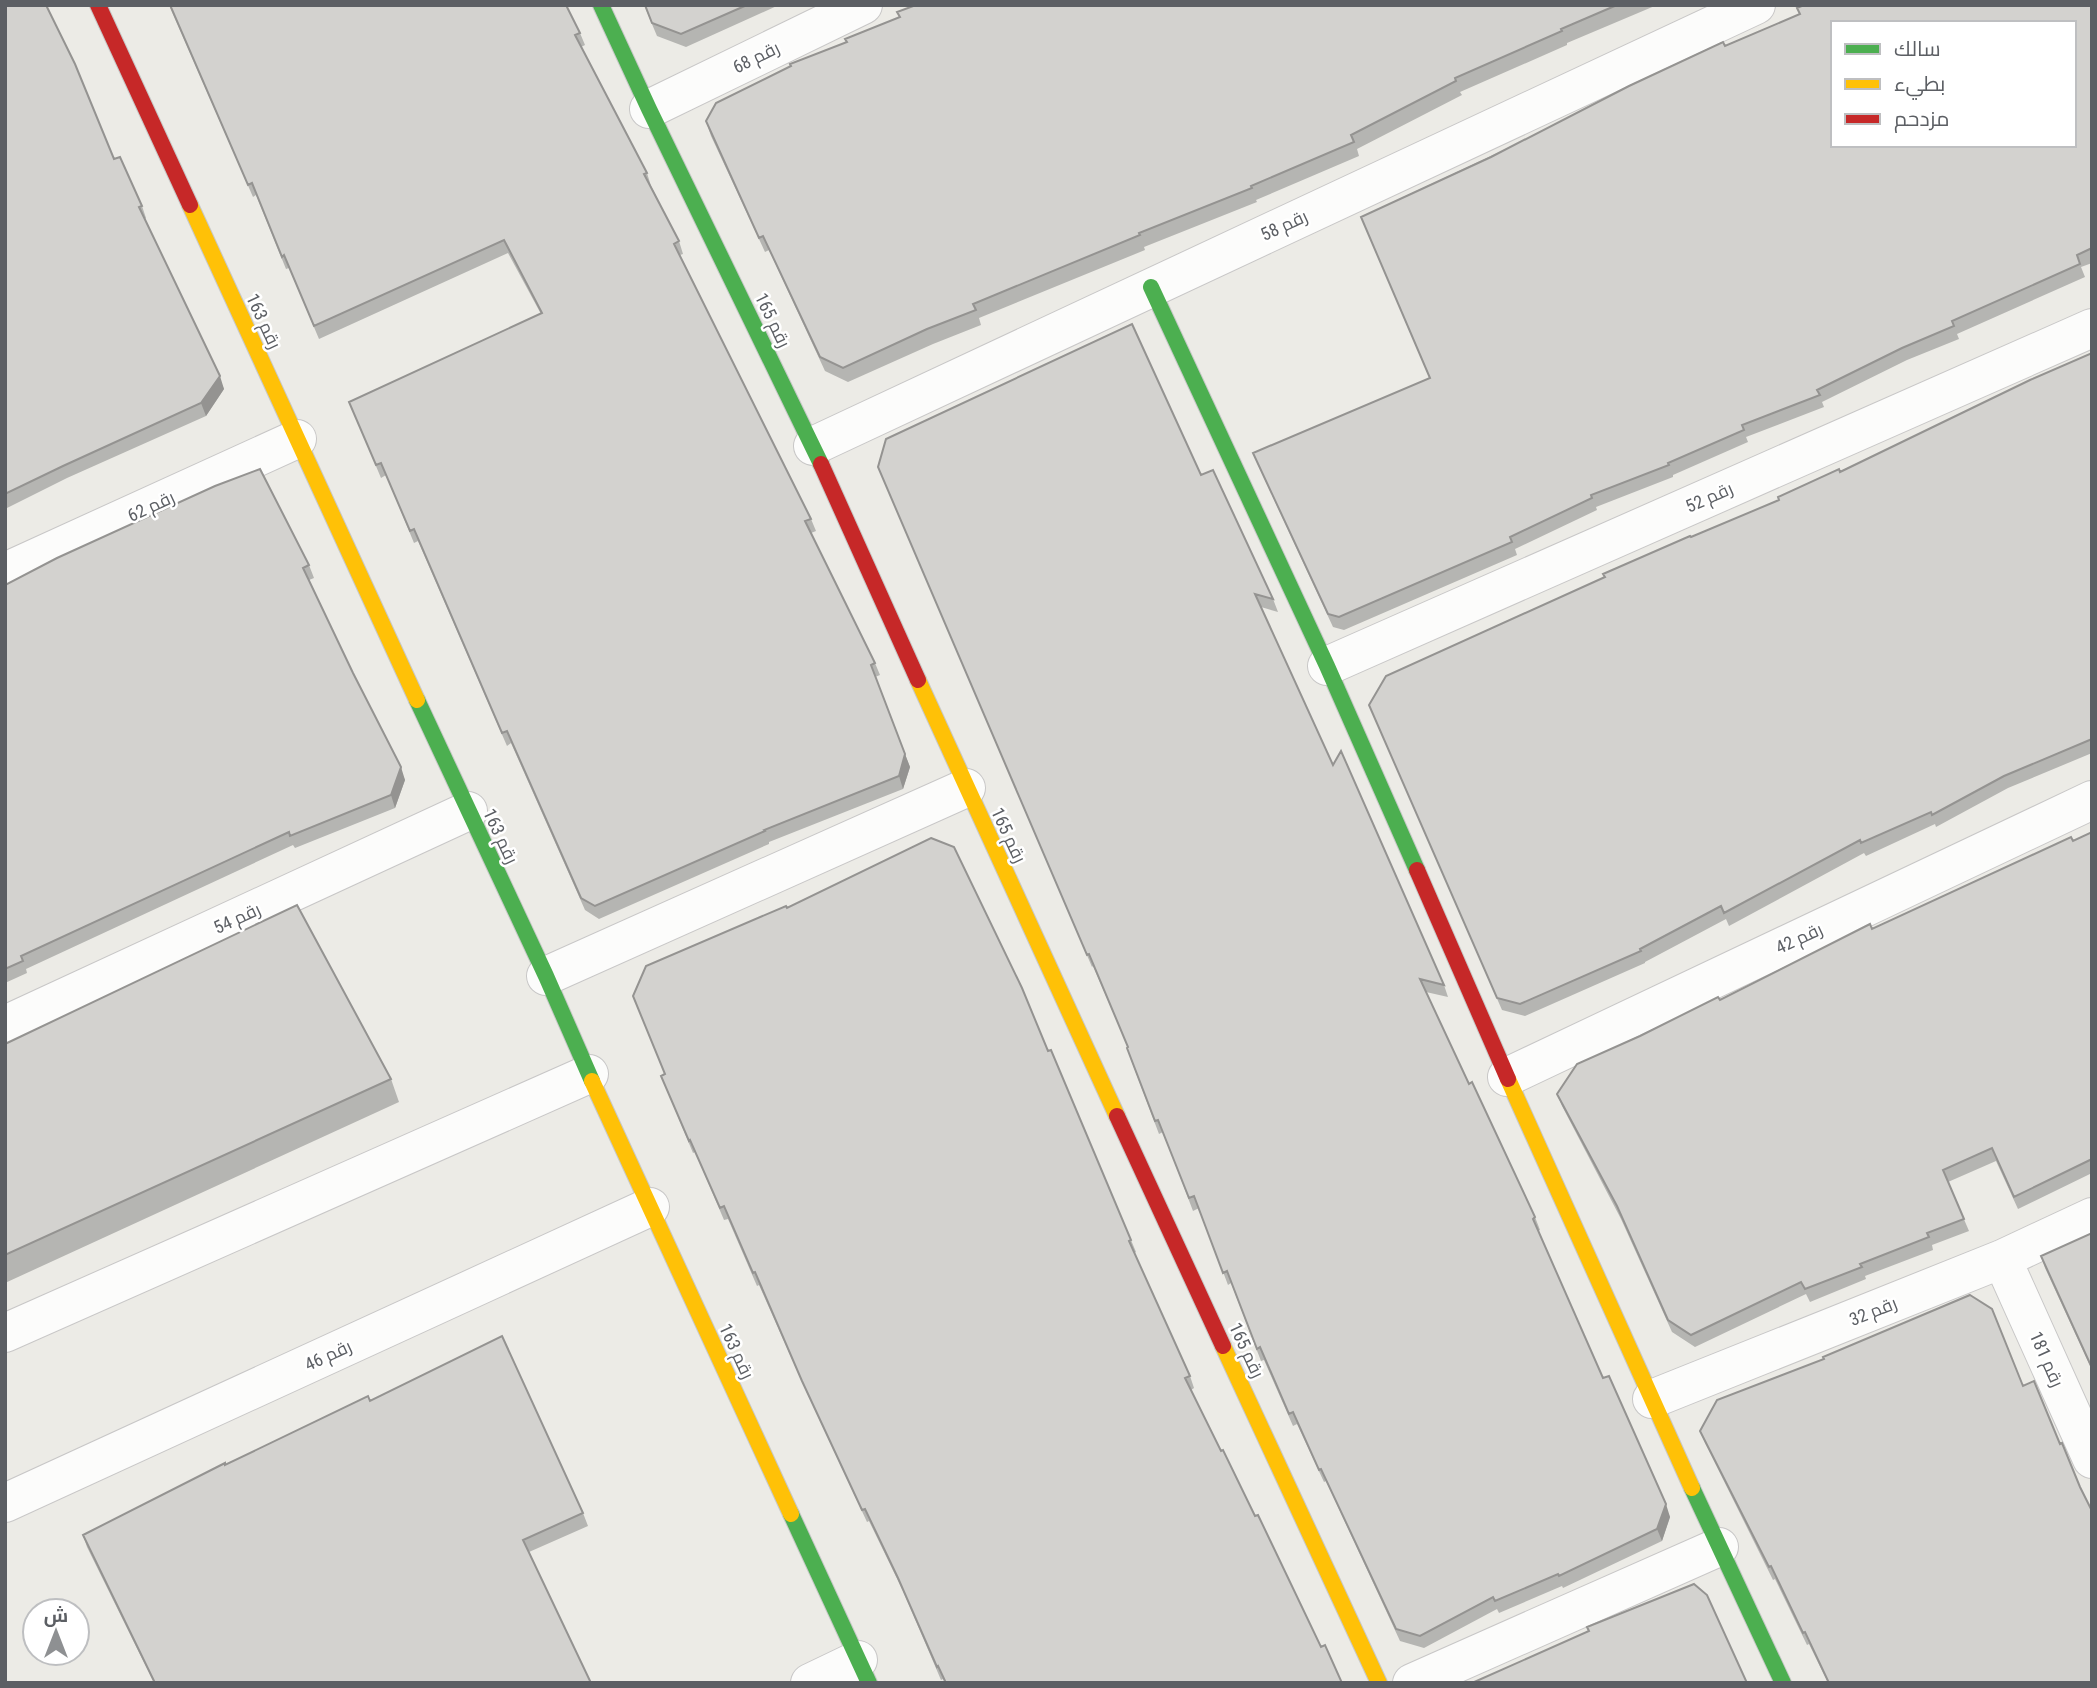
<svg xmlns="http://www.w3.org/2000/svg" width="2097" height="1688" font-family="'Roboto Condensed',Cairo,sans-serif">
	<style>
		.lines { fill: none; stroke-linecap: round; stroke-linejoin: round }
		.street-casing { stroke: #c8c7c7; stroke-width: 40 }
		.fast-casing { stroke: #c8c9c8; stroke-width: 18 }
		.slow-casing { stroke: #c8c9c8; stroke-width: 18 }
		.jam-casing { stroke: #c8c9c8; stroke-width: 18 }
		.street { stroke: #fcfcfb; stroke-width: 38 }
		.fast { stroke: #4caf50; stroke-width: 16 }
		.slow { stroke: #ffc107; stroke-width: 16 }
		.jam { stroke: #c62828; stroke-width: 16 }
		.wall { fill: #b5b5b2 }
		.shaded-wall { fill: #949391 }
		.building { fill: #d3d2cf; stroke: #949391; stroke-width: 2; fill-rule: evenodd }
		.labels { text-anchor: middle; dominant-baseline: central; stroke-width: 5; stroke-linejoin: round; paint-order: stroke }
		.street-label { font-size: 18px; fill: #5c5f64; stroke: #fff }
	</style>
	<rect width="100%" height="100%" fill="#ecebe6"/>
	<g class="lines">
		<g class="street-casing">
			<path id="street" d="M 649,109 L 863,5
				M 813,446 L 1756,5
				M 5,572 L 297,439
				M 1327,666 L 2092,328
				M 546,976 L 966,788
				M 5,1025 L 468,811
				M 1507,1077 L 2092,800
				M 2002,1259 L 2092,1459
				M 5,1333 L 589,1074
				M 1652,1399 L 2002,1259 L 2092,1217
				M 5,1503 L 650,1207
				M 810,1683 L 858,1660
				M 1412,1683 L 1719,1547"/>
		</g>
		<g class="fast-casing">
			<path id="fast" d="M 601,5 L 649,109 L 821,464
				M 1151,287 L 1327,666 L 1417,870
				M 417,700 L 546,976 L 592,1081
				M 1692,1488 L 1783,1683
				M 791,1514 L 869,1683"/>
		</g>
		<g class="slow-casing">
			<path id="slow" d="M 190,205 L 417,700
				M 918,680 L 1117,1116
				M 1508,1079 L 1692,1488
				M 592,1081 L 791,1514
				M 1223,1346 L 1379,1683"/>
		</g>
		<g class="jam-casing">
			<path id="jam" d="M 98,5 L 190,205
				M 821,464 L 918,680
				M 1417,870 L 1508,1079
				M 1117,1116 L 1223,1346"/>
		</g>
		<use href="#street" class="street"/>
		<use href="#fast" class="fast"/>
		<use href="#slow" class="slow"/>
		<use href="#jam" class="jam"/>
	</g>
	<path class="wall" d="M 5,5 L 114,159 L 142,206 L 146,218 L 145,219 L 224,389 L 206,416 L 67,478 L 5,509 Z
		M 169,5 L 566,5 L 580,33 L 585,45 L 581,47 L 647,173 L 651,186 L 679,241 L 683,254 L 680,255 L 811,519 L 816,531 L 811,533 L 875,663 L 880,675 L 875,677 L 910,767 L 903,789 L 769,842 L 769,844 L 599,919 L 585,910 L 511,743 L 507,746 L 418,541 L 414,543 L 386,475 L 381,478 L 349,402 L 541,314 L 508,253 L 319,339 L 289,268 L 286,269 L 256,195 L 253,197 Z
		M 644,5 L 779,5 L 686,47 L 657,36 Z
		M 916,5 L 1657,5 L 1567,43 L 1567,45 L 1460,92 L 1462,95 L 1357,149 L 1359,156 L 1256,200 L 1257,202 L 1144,247 L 1145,250 L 979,318 L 981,325 L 933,344 L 848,382 L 825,371 L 769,250 L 765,252 L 711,136 L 706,121 L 846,43 L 899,17 Z
		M 2092,5 L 2092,263 L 2081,267 L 2085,277 L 1957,334 L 1959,339 L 1907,360 L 1822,402 L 1824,407 L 1746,437 L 1748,442 L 1673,475 L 1673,477 L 1596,507 L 1597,510 L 1515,549 L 1517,555 L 1344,630 L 1333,627 L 1258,465 L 1253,453 L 1430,379 L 1361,217 L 1725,46 Z
		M 2092,353 L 2092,753 L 2008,788 L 1936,827 L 1935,824 L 1866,856 L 1864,853 L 1729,926 L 1726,919 L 1645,962 L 1645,963 L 1525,1016 L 1502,1010 L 1369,705 L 1691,537 L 1779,500 Z
		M 878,467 L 1201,475 L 1273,599 L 1278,612 L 1261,607 L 1333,765 L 1444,985 L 1448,997 L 1426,992 L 1469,1084 L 1535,1217 L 1540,1230 L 1538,1231 L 1603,1378 L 1670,1517 L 1662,1541 L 1563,1588 L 1562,1586 L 1499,1613 L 1497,1609 L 1424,1648 L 1400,1641 L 1326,1481 L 1324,1482 L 1297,1424 L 1293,1426 L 1264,1360 L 1261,1361 L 1231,1283 L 1228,1285 L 1199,1208 L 1193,1211 L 1163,1132 L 1159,1134 L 1131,1060 L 1128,1047 L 1093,966 L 1092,967 Z
		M 309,565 L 314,578 L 309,580 L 353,673 L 405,780 L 395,808 L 295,848 L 293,845 L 26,969 L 27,973 L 5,983 L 5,585 Z
		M 2092,832 L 2092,1173 L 2018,1209 L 1996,1161 L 1948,1182 L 1969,1231 L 1932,1245 L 1933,1250 L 1865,1276 L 1866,1279 L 1810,1302 L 1806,1294 L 1695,1347 L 1672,1332 L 1621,1219 L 1562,1106 L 1557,1094 L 1720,1000 L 1872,929 L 2073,841 Z
		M 787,908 L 1048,1051 L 1131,1240 L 1136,1252 L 1134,1253 L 1190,1376 L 1194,1388 L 1191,1390 L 1221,1451 L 1321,1647 L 1342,1683 L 945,1683 L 943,1679 L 941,1680 L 903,1591 L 869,1521 L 867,1522 L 807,1393 L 759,1285 L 757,1286 L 728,1219 L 724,1220 L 695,1152 L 693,1153 L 661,1076 L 665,1074 Z
		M 5,1044 L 391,1079 L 399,1102 L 5,1283 Z
		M 2092,1233 L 2092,1370 L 2045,1268 L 2041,1256 Z
		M 370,1401 L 583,1513 L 588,1526 L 529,1552 L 591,1683 L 154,1683 L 87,1547 L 83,1535 L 225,1465 Z
		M 1700,1431 L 2092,1683 L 1828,1683 L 1809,1644 L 1807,1645 L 1775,1579 L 1773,1580 L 1705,1443 Z"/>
	<path class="shaded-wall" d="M 220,376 L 224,389 L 206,416 L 201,403 Z
		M 905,754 L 910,767 L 903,789 L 899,776 Z
		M 401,767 L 405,780 L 395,808 L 391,795 Z
		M 1666,1504 L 1670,1517 L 1662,1541 L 1657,1529 Z"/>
	<path class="building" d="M 5,5 L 46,5 L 75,64 L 114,159 L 120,157 L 142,206 L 139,207 L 220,376 L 201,403 L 63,466 L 5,494 Z
		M 170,5 L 566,5 L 580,33 L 575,35 L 647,173 L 644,174 L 679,241 L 674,244 L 811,519 L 805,521 L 875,663 L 871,665 L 905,754 L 899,776 L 764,830 L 765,831 L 595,906 L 581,898 L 507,731 L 502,733 L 414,529 L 410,531 L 381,463 L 376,465 L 349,402 L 542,313 L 504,240 L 314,326 L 284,255 L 282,257 L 252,183 L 248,185 Z
		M 645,5 L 747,5 L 681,34 L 652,23 Z
		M 916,5 L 1617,5 L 1561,29 L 1562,31 L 1455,78 L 1456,81 L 1351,135 L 1354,142 L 1251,186 L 1252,188 L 1139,233 L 1140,235 L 973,304 L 976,310 L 927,329 L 843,368 L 820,357 L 763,236 L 759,238 L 706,121 L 716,103 L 791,66 L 790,64 L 847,42 L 845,39 L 900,17 L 897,12 Z
		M 1804,5 L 2092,5 L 2092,248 L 2077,255 L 2080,264 L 1952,321 L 1954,326 L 1902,348 L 1817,390 L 1820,395 L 1742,425 L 1744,430 L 1668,463 L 1669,465 L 1591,495 L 1592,498 L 1510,537 L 1512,542 L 1339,617 L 1328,614 L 1253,453 L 1430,378 L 1361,217 L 1491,157 L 1629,86 L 1723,42 L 1725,46 L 1800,14 L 1797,8 ZM 1833,23 L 2074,23 L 2074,145 L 1833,145 Z
		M 1132,324 L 1201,475 L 1213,470 L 1273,599 L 1255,594 L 1333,765 L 1341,751 L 1444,985 L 1420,979 L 1469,1084 L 1472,1082 L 1535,1217 L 1533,1219 L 1603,1378 L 1609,1376 L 1666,1504 L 1657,1529 L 1559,1576 L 1558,1574 L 1495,1601 L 1493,1597 L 1420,1636 L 1396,1629 L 1321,1469 L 1319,1470 L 1293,1412 L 1289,1414 L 1260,1347 L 1257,1349 L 1227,1271 L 1223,1273 L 1194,1196 L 1189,1198 L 1158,1120 L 1155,1121 L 1127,1048 L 1128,1047 L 1089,954 L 1087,955 L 878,467 L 886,439 Z
		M 2092,353 L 2092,739 L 2004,776 L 1932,815 L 1931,812 L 1861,843 L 1860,840 L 1724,913 L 1721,906 L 1640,949 L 1641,951 L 1520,1004 L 1497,998 L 1369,705 L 1386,676 L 1605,577 L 1603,574 L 1690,536 L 1691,537 L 1779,500 L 1778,497 L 1839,469 L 1840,472 L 2030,380 Z
		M 260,469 L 309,565 L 303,568 L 353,673 L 401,767 L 391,795 L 290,836 L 289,832 L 21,956 L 23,961 L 5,969 L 5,585 L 57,558 L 215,486 Z
		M 2092,832 L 2092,1159 L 2014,1197 L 1992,1148 L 1943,1170 L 1964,1219 L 1927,1233 L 1929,1237 L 1860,1264 L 1862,1267 L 1805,1289 L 1801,1282 L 1691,1335 L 1668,1320 L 1617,1206 L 1557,1094 L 1577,1064 L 1640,1036 L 1718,997 L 1720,1000 L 1870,924 L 1872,929 L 2071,837 L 2073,841 Z
		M 931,838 L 954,847 L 1022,988 L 1048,1051 L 1051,1050 L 1131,1240 L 1129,1241 L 1190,1376 L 1185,1378 L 1221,1451 L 1223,1450 L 1255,1516 L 1258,1515 L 1321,1647 L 1325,1645 L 1342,1683 L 946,1683 L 938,1666 L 937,1667 L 898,1578 L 865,1509 L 862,1510 L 802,1381 L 755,1272 L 753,1273 L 724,1206 L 720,1208 L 690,1140 L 689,1141 L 661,1076 L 665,1074 L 633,996 L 646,966 L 786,906 L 787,908 Z
		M 297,905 L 391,1079 L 5,1255 L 5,1044 Z
		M 2092,1233 L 2092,1368 L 2041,1256 Z
		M 1970,1295 L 1992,1309 L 2023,1386 L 2034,1381 L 2060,1444 L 2062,1443 L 2080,1487 L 2092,1511 L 2092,1683 L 1829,1683 L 1805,1632 L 1803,1633 L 1771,1566 L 1769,1567 L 1700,1431 L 1717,1400 L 1824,1359 L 1823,1357 Z
		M 502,1336 L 583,1513 L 523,1540 L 591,1683 L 155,1683 L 83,1535 L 225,1463 L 225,1465 L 368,1396 L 370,1401 Z
		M 1694,1584 L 1707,1595 L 1747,1683 L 1472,1683 L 1589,1631 L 1587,1627 Z"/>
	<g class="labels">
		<g class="street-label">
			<text transform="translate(756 57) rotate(-26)">رقم 68</text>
			<text transform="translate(1284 225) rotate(-25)">رقم 58</text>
			<text transform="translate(773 320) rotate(64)">رقم 165</text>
			<text transform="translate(264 321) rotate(65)">رقم 163</text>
			<text transform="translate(1709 497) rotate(-24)">رقم 52</text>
			<text transform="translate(151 506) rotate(-25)">رقم 62</text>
			<text transform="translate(1009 835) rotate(65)">رقم 165</text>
			<text transform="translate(501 836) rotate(65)">رقم 163</text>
			<text transform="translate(237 918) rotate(-25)">رقم 54</text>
			<text transform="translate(1799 938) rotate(-25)">رقم 42</text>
			<text transform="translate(1873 1311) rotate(-22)">رقم 32</text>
			<text transform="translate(1247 1350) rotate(65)">رقم 165</text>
			<text transform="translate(737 1351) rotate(65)">رقم 163</text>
			<text transform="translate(328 1355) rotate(-25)">رقم 46</text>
			<text transform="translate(2047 1359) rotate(66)">رقم 181</text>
		</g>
	</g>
	<rect width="2097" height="1688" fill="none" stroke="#5c5f64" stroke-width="14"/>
	<rect x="1831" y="21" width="245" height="126" fill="#ffffff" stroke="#bebfc1" stroke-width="2"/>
	<rect x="1845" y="44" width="35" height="10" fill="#4caf50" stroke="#bebfc1" stroke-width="2"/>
	<text x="1894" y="56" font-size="21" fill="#5c5f64">سالك</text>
	<rect x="1845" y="79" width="35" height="10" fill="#ffc107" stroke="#bebfc1" stroke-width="2"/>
	<text x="1894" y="91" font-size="21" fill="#5c5f64">بطيء</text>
	<rect x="1845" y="114" width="35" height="10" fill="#c62828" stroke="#bebfc1" stroke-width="2"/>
	<text x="1894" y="126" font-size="21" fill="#5c5f64">مزدحم</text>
	<g transform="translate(56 1632)"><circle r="33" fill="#ffffff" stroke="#bebfc1" stroke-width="2"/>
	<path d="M0-5L12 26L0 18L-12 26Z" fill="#8e9092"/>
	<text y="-10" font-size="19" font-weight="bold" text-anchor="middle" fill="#5c5f64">ش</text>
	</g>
</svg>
